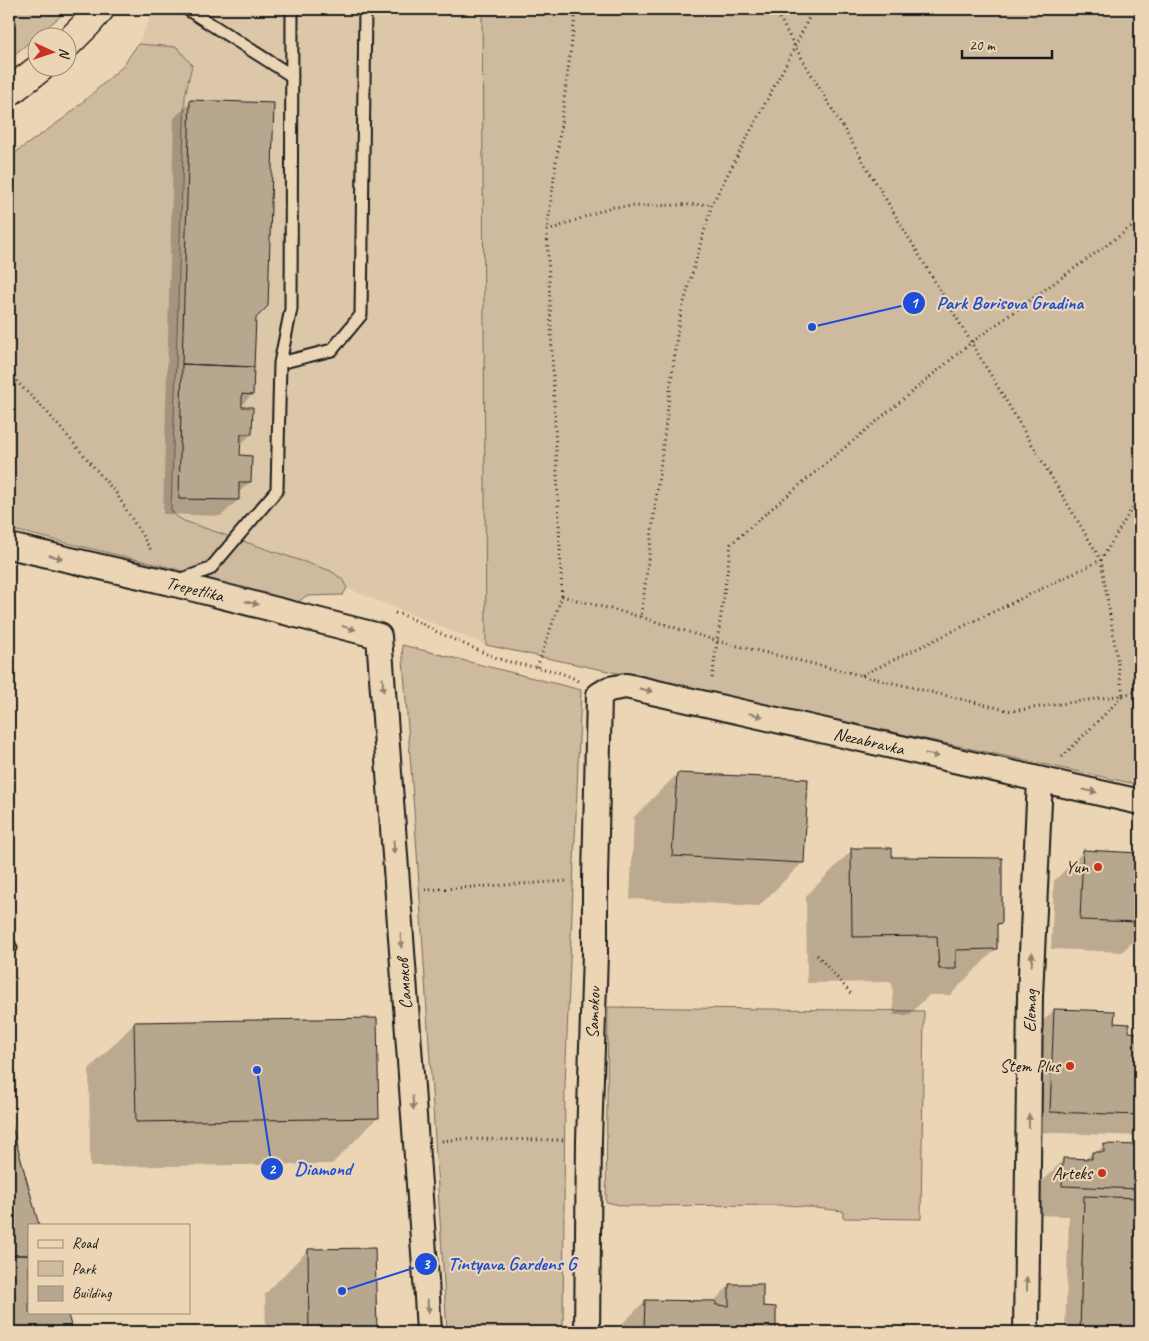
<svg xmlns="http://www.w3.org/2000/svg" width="1149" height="1341" font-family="Caveat,sans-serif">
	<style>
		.built { fill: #dcc7a9 }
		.green { fill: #ceba9e; stroke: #756b5d }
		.shadow { fill: #0003 }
		.building { fill: #b8a78f; stroke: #1c1c1c }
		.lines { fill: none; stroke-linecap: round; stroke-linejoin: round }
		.lane-casing { stroke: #1c1c1c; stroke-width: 15 }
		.street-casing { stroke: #1c1c1c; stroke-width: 28 }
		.secondary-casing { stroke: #1c1c1c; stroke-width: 31 }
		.path { stroke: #1c1c1c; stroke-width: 3; stroke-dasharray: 1 4; stroke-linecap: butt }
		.lane { stroke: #ecd5b4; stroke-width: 11 }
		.street { stroke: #ecd5b4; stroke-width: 24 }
		.secondary { stroke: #ecd5b4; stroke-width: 28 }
		.oneway { fill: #8e8270 }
		.poi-dot { fill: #c8321e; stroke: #ecd5b4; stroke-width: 2 }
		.labels { text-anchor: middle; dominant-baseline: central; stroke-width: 4.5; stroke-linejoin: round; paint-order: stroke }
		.street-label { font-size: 18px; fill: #1c1c1c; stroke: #ecd5b4 }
		.poi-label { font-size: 18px; fill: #1c1c1c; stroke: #ecd5b4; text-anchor: end }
		.leader { fill: none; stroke: #1d4ed8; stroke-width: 2 }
		.callout-dot { fill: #1d4ed8; stroke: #ecd5b4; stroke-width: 2 }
		.mark-label { font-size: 15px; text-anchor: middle; font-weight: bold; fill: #fff }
		.callout-label { font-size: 19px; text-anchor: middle; font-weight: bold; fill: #1d4ed8; stroke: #ecd5b4; stroke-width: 4.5; stroke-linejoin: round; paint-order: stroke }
	</style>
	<rect width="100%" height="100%" fill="#ecd5b4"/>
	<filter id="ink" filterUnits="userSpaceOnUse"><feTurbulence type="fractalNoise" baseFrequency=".02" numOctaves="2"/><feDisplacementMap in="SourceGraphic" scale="10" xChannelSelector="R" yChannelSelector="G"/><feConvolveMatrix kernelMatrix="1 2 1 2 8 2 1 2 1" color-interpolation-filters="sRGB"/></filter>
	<g filter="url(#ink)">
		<path class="built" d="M 154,9 L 482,9 L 486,645 L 347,588 L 342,579 L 184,521 L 176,516 L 171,510 L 185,96 L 191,65 L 177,47 L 138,44 Z"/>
		<path class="green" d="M 9,9 L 69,9 L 9,59 Z
			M 482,9 L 1140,9 L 1140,785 L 486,645 Z
			M 138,44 L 177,47 L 192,65 L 185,96 L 171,510 L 176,516 L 184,521 L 331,571 L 342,579 L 347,588 L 343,595 L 306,596 L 296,604 L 172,568 L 9,529 L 9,157 L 67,116 L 122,67 Z
			M 402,645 L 581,690 L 565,1085 L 563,1332 L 447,1332 L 417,852 Z
			M 608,1007 L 924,1011 L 921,1219 L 843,1218 L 843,1211 L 788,1205 L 625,1206 L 606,1202 Z"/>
		<path class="shadow" d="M 191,102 L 255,318 L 252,394 L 241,406 L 251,434 L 239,446 L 239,457 L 250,482 L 238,493 L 238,500 L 221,516 L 163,514 L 174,118 Z
			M 677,774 L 803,862 L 759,906 L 630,899 L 634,817 Z
			M 852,850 L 890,858 L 1001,923 L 996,927 L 996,949 L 950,995 L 929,995 L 909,1015 L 894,1015 L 892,982 L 807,983 L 806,896 Z
			M 1084,851 L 1140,854 L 1140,934 L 1122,952 L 1051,949 L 1054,881 Z
			M 1054,1010 L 1113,1025 L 1128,1033 L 1140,1034 L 1140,1136 L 1030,1132 L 1033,1031 Z
			M 135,1023 L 378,1117 L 332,1164 L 90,1167 L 89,1069 Z
			M 9,1120 L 37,1225 L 29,1225 L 29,1312 L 65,1312 L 72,1332 L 9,1332 Z
			M 1140,1136 L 1140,1332 L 1065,1332 L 1069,1216 L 1034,1215 L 1035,1189 L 1064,1159 L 1085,1160 L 1092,1153 L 1096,1153 L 1104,1145 L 1130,1146 Z
			M 374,1249 L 375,1332 L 266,1332 L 265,1294 L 308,1250 Z
			M 730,1285 L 761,1307 L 775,1308 L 774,1332 L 614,1332 L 645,1301 L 713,1302 Z"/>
		<path class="building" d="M 190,100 L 274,103 L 268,306 L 256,318 L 254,367 L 182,364 Z
			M 182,364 L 254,367 L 253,395 L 242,394 L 242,407 L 253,407 L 252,434 L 241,434 L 240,455 L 252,456 L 251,482 L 239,482 L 239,500 L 179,499 Z
			M 677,773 L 808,779 L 804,863 L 672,856 Z
			M 851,848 L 892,848 L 892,857 L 1002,858 L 1002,923 L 997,924 L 997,949 L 956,950 L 956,969 L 939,969 L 937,936 L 852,937 Z
			M 1083,850 L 1140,853 L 1140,922 L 1080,920 Z
			M 1054,1009 L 1115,1011 L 1114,1023 L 1129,1024 L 1129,1032 L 1140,1033 L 1140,1115 L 1050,1112 Z
			M 377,1018 L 379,1118 L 136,1122 L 134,1022 Z
			M 9,1116 L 39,1225 L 29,1225 L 29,1255 L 9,1255 Z
			M 1104,1144 L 1140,1145 L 1140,1189 L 1062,1186 L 1063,1158 L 1092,1159 L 1092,1152 L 1104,1152 Z
			M 1084,1196 L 1140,1198 L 1140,1332 L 1080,1332 Z
			M 375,1248 L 377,1332 L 309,1332 L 308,1249 Z
			M 9,1255 L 29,1255 L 29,1312 L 67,1312 L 73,1332 L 9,1332 Z
			M 729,1284 L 763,1284 L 763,1306 L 776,1307 L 776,1332 L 644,1332 L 645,1300 L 716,1301 L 716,1305 L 729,1306 Z"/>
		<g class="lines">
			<g class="lane-casing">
				<path id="lane" d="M 187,9 L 292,76
					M 280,363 L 332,350 L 361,315 L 365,9
					M 177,581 L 210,569 L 277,490 L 280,363 L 291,309 L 292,9
					M 9,944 L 11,948"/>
			</g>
			<g class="street-casing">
				<path id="street" d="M 9,546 L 171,583 L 379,636 L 426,1280 L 429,1332
					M 587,1332 L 589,1140 L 595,953 L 595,879 L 599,695 L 609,689 L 626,686 L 1140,802
					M 1026,1332 L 1030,996 L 1040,780"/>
			</g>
			<g class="secondary-casing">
				<path id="secondary" d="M 68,43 L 87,24 L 100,9
					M 9,92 L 40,68"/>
			</g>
			<path class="path" d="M 775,9 L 795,47 L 1101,560 L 1123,695
				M 547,231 L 611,207 L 712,204
				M 9,374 L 47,412 L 116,493 L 151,550
				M 562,596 L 547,231 L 576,9
				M 395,613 C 412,617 422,624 437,632 C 457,641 477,650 497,658 C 523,668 554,666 578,681
				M 641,617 L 717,641 L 1011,711 L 1123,695 L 1140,691
				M 537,667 L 562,596 L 641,617 L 679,320 L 712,204 L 795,47 L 813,9
				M 862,675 L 1101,560 L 1140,495
				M 712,678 L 731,544 L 771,509 L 972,342 L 1140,221
				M 1062,757 L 1123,696
				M 425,890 L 569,881
				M 817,955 L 853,996
				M 442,1141 L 460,1139 L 563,1140
				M 957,1332 L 999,1331"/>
			<use href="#lane" class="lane"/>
			<use href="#street" class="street"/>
			<use href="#secondary" class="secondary"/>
		</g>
		<defs><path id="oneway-solid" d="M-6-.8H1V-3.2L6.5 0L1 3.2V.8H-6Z" transform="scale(1.25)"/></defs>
		<g class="oneway">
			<use href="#oneway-solid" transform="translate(56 557) rotate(13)"/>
			<use href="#oneway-solid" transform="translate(252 603) rotate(14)"/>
			<use href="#oneway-solid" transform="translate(349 628) rotate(15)"/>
			<use href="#oneway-solid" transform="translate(383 685) rotate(86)"/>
			<use href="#oneway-solid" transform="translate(646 690) rotate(13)"/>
			<use href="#oneway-solid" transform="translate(756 715) rotate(13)"/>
			<use href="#oneway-solid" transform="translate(932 755) rotate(13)"/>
			<use href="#oneway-solid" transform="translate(1090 791) rotate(12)"/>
			<use href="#oneway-solid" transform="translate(394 847) rotate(86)"/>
			<use href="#oneway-solid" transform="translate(401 941) rotate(86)"/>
			<use href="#oneway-solid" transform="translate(1032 959) rotate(-87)"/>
			<use href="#oneway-solid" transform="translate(413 1103) rotate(86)"/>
			<use href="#oneway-solid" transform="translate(1029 1121) rotate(-89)"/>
			<use href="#oneway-solid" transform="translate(1027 1284) rotate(-90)"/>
			<use href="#oneway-solid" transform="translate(428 1306) rotate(87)"/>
		</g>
	</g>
	<g class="poi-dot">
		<circle cx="1098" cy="867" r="5"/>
		<circle cx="1070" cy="1066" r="5"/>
		<circle cx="1102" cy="1173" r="5"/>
	</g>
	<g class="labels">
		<g class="street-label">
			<text transform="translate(195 589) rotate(14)">Trepetlika</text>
			<text transform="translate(869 741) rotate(13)">Nezabravka</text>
			<text transform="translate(404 984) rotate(-94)">Самоков</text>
			<text transform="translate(1030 1011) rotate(-89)">Elemag</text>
			<text transform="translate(593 1013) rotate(-88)">Samokov</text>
		</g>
		<g class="poi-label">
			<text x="1088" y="867">Yun</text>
			<text x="1060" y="1066">Stem Plus</text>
			<text x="1092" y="1173">Arteks</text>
		</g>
	</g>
	<path class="leader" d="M812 327L914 303M257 1070L272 1169M342 1291L426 1264"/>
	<g class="callout-dot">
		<circle cx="812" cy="327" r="5"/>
		<circle cx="257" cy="1070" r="5"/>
		<circle cx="342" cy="1291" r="5"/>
		<circle cx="914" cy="303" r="12"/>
		<circle cx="272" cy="1169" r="12"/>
		<circle cx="426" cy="1264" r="12"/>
	</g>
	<g class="mark-label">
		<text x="914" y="308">1</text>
		<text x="272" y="1174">2</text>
		<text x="426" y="1269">3</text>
	</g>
	<g class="callout-label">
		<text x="1010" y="309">Park Borisova Gradina</text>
		<text x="323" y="1175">Diamond</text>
		<text x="512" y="1270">Tintyava Gardens G</text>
	</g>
	<rect width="1149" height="1341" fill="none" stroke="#ecd5b4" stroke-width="30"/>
	<rect x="15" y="15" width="1119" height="1311" fill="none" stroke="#1c1c1c" stroke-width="2" filter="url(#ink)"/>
	<rect x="28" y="1224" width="162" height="90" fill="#ecd5b4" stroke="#998b77"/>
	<rect x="38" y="1240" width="25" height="8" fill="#ecd5b4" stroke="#998b77"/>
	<text x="72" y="1248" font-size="15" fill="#1c1c1c">Road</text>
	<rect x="38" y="1261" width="25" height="15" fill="#ceba9e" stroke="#998b77"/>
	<text x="72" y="1274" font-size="15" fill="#1c1c1c">Park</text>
	<rect x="38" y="1286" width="25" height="15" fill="#b8a78f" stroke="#998b77"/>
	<text x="72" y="1298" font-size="15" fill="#1c1c1c">Building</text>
	<g transform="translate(52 52) rotate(93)"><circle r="24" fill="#ecd5b4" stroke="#998b77"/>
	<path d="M0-4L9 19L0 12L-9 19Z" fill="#c8321e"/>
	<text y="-8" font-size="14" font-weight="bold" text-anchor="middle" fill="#1c1c1c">N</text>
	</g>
	<path d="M962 50v8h90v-8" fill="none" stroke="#1c1c1c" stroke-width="2.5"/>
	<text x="969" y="50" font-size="15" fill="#1c1c1c" stroke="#ecd5b4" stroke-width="4" paint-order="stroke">20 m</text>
</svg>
